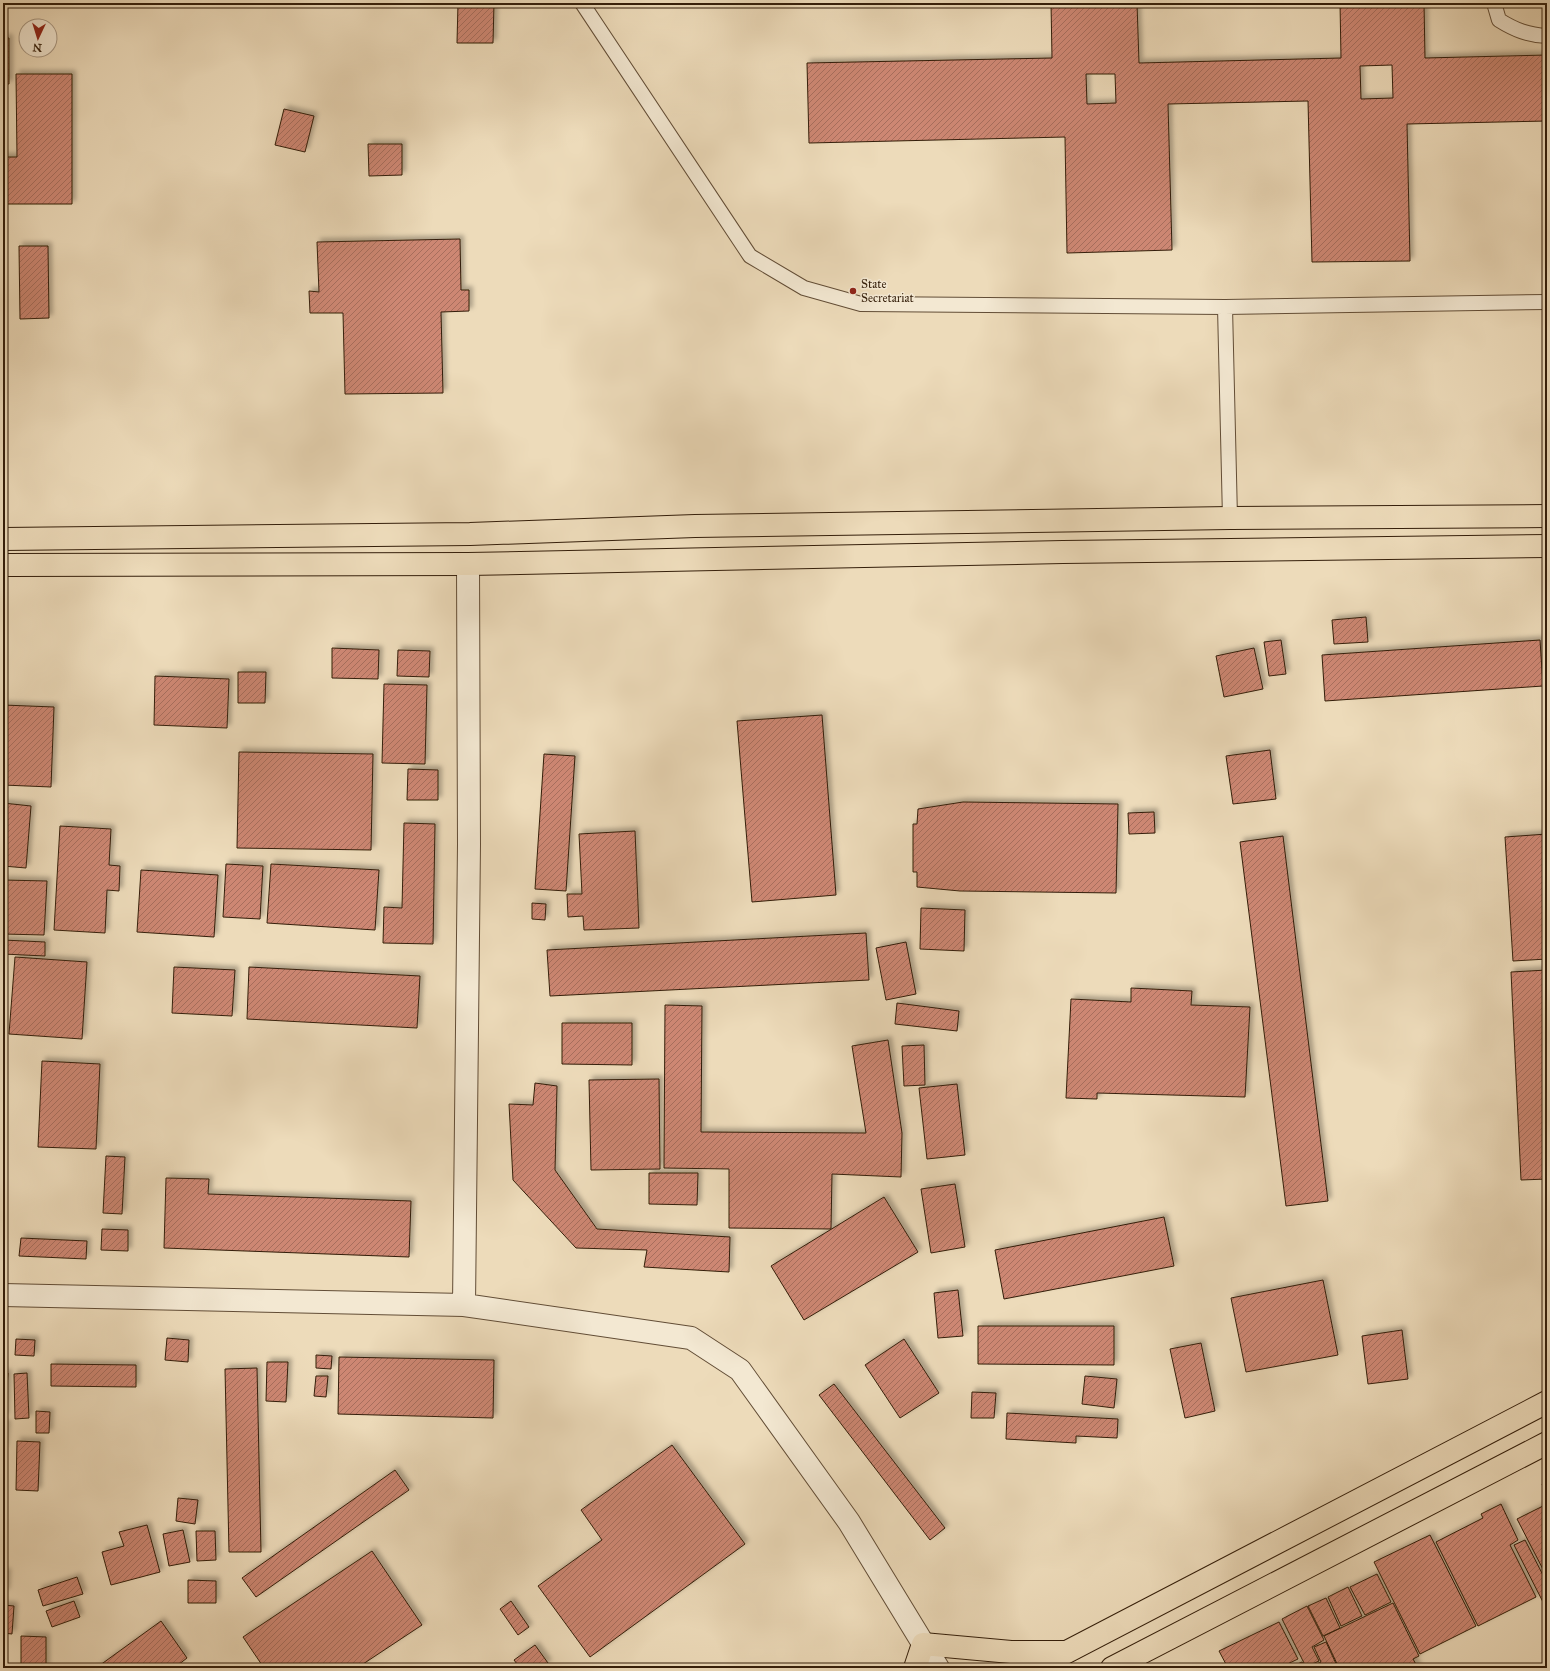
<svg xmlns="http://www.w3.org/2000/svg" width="1550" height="1671" font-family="'IM FELL Great Primer',serif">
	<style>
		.building { fill: url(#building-hatch); stroke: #341e0a; fill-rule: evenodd; filter: url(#shadow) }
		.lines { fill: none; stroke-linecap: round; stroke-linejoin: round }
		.service-casing { stroke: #624d36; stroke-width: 16 }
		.minor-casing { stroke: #624d36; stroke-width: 24 }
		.primary-casing { stroke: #341e0a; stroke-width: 24 }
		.trunk-casing { stroke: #341e0a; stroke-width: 24 }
		.service { stroke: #f3e8d2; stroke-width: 14 }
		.minor { stroke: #f3e8d2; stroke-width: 22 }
		.primary { stroke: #eddbba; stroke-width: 22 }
		.trunk { stroke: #eddbba; stroke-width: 22 }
		.poi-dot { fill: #8f2418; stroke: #f3e8d2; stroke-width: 1.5 }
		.labels { text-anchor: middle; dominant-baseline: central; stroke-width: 3; stroke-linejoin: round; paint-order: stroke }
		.poi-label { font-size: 12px; fill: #341e0a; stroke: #f3e8d2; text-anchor: start }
	</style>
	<defs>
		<pattern id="building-hatch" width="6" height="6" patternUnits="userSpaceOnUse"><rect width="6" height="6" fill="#cd8773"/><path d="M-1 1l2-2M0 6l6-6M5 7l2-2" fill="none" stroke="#a76e5d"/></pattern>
		<filter id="shadow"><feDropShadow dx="3.5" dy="-3.5" stdDeviation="2" flood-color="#0004"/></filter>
	</defs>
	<rect width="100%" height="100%" fill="#eddbba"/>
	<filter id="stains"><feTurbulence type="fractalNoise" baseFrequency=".005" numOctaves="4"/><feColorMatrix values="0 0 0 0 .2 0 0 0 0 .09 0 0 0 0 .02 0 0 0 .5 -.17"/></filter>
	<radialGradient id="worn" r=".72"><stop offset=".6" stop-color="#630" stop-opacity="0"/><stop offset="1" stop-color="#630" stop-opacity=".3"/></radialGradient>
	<path class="building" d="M 3,3 L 44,3 L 43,6 L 3,5 Z
		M 114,3 L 155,3 L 155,7 L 114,5 Z
		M 458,3 L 494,3 L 493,43 L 457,43 Z
		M 1051,3 L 1137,3 L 1139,63 L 1341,58 L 1340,3 L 1424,3 L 1425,58 L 1547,55 L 1547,121 L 1407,124 L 1410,261 L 1312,262 L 1308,101 L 1168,104 L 1172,250 L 1067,253 L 1065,137 L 809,143 L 807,63 L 1052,58 ZM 1392,65 L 1393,98 L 1361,99 L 1360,66 ZM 1086,74 L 1115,74 L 1116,103 L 1087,104 Z
		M 3,38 L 9,38 L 9,84 L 3,84 Z
		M 16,74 L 72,74 L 72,204 L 3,204 L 3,157 L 17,157 Z
		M 284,109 L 314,116 L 305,152 L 275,145 Z
		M 368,144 L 402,144 L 402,175 L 369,176 Z
		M 460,239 L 461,290 L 469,290 L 469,311 L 441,312 L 443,393 L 345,394 L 343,313 L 310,313 L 309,291 L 319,292 L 317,242 Z
		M 19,246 L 48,246 L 49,318 L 20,319 Z
		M 1366,617 L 1368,642 L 1334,644 L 1332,620 Z
		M 1281,640 L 1286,674 L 1269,676 L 1264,642 Z
		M 1540,640 L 1543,686 L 1325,701 L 1322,655 Z
		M 332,648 L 379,650 L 378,679 L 332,678 Z
		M 1254,648 L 1263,689 L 1224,697 L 1216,656 Z
		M 398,650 L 430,651 L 429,677 L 397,676 Z
		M 238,672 L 266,672 L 265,703 L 238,703 Z
		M 155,676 L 229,679 L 227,728 L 154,725 Z
		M 384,684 L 427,685 L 425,764 L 382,763 Z
		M 3,705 L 54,707 L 51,787 L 3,785 Z
		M 822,715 L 836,895 L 752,902 L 737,721 Z
		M 1270,750 L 1276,799 L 1233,804 L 1226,756 Z
		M 239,752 L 373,754 L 371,850 L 237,848 Z
		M 544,754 L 575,756 L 566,891 L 535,889 Z
		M 408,769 L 438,770 L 438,800 L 407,800 Z
		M 963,802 L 1118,804 L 1116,893 L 960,891 L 917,887 L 917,872 L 913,872 L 913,824 L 917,824 L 918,809 Z
		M 3,803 L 31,806 L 26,868 L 3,866 Z
		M 1154,812 L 1155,833 L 1129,834 L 1128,813 Z
		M 404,823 L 435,824 L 433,944 L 383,943 L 384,907 L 402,908 Z
		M 60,826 L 111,829 L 109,865 L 120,866 L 119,891 L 107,890 L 105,933 L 54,930 Z
		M 635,831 L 639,928 L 584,930 L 583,916 L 568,917 L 567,894 L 582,894 L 579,834 Z
		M 1547,834 L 1547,959 L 1513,961 L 1505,837 Z
		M 1283,836 L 1328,1201 L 1286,1206 L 1240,842 Z
		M 226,864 L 263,866 L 260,919 L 223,917 Z
		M 271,864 L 379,870 L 375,930 L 267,923 Z
		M 141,870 L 218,875 L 214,937 L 137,932 Z
		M 3,880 L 47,881 L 44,935 L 3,934 Z
		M 532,903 L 546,904 L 545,920 L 532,919 Z
		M 921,908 L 965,910 L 964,951 L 920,949 Z
		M 866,933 L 869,980 L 550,996 L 547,950 Z
		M 3,940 L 45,942 L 45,956 L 3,954 Z
		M 906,942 L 916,994 L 886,1000 L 876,948 Z
		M 15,957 L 87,962 L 82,1039 L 9,1034 Z
		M 174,967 L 235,970 L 232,1016 L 172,1013 Z
		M 249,967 L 420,976 L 417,1028 L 247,1019 Z
		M 1547,970 L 1547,1179 L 1521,1180 L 1511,972 Z
		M 1131,988 L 1192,991 L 1191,1005 L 1250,1007 L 1245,1097 L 1097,1093 L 1097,1099 L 1066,1098 L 1071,999 L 1131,1002 Z
		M 897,1003 L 959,1011 L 957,1031 L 895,1024 Z
		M 665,1005 L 702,1006 L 701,1132 L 866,1133 L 852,1046 L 888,1040 L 902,1133 L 901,1177 L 832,1174 L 831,1229 L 729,1228 L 729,1169 L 664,1168 Z
		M 562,1023 L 632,1023 L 632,1065 L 562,1064 Z
		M 924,1045 L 925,1085 L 904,1086 L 902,1046 Z
		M 42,1061 L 100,1064 L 96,1149 L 38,1147 Z
		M 659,1079 L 660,1169 L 591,1170 L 589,1080 Z
		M 535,1083 L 557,1086 L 555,1170 L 597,1229 L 730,1237 L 729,1272 L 644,1267 L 647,1250 L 576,1248 L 513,1180 L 509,1104 L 533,1105 Z
		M 957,1084 L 965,1155 L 927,1159 L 919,1088 Z
		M 106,1156 L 125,1157 L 122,1214 L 103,1213 Z
		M 649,1173 L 698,1173 L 697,1205 L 649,1204 Z
		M 166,1178 L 209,1179 L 208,1194 L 411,1201 L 409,1257 L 164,1248 Z
		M 955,1184 L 965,1247 L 931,1253 L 921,1189 Z
		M 884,1197 L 918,1252 L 804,1320 L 771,1266 Z
		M 1164,1217 L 1174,1266 L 1004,1299 L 995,1250 Z
		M 102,1229 L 128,1230 L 128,1251 L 101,1250 Z
		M 21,1238 L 87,1241 L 86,1259 L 19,1256 Z
		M 1323,1280 L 1338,1355 L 1246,1372 L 1231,1298 Z
		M 958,1290 L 963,1336 L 938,1338 L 934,1293 Z
		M 978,1326 L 1114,1326 L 1114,1365 L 978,1364 Z
		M 1402,1330 L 1408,1379 L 1368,1384 L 1362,1336 Z
		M 167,1338 L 189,1340 L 188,1362 L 165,1360 Z
		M 16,1339 L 35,1340 L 34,1356 L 15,1355 Z
		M 904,1339 L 939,1393 L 900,1418 L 865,1365 Z
		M 1201,1343 L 1215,1411 L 1185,1418 L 1170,1349 Z
		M 316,1355 L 332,1356 L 331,1369 L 316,1368 Z
		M 339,1357 L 494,1360 L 493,1418 L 338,1414 Z
		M 267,1362 L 288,1362 L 286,1402 L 266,1401 Z
		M 51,1364 L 136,1365 L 136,1387 L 51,1386 Z
		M 257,1368 L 261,1552 L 229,1552 L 225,1369 Z
		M 3,1373 L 8,1373 L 5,1418 L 3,1417 Z
		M 27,1373 L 29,1418 L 15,1419 L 14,1374 Z
		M 316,1376 L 328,1376 L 326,1397 L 314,1396 Z
		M 1085,1376 L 1117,1379 L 1114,1408 L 1082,1404 Z
		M 834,1384 L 945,1528 L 930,1540 L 819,1395 Z
		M 972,1392 L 996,1393 L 994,1418 L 971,1418 Z
		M 36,1411 L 50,1412 L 49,1433 L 36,1433 Z
		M 1007,1413 L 1118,1419 L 1117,1438 L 1076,1436 L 1076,1443 L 1006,1439 Z
		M 3,1423 L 7,1424 L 4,1450 L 3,1450 Z
		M 17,1441 L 40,1442 L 38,1491 L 16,1490 Z
		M 672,1445 L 745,1544 L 590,1657 L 538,1586 L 602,1540 L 581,1510 Z
		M 395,1470 L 409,1490 L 256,1597 L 242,1578 Z
		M 1547,1482 L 1547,1495 L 1542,1484 Z
		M 178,1498 L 198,1500 L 195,1524 L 176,1521 Z
		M 1501,1504 L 1518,1540 L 1510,1545 L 1536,1597 L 1478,1626 L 1436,1542 L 1483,1518 L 1481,1514 Z
		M 1547,1504 L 1547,1577 L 1517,1519 Z
		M 147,1525 L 160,1572 L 111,1585 L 102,1552 L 124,1546 L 119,1532 Z
		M 183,1530 L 190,1562 L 169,1566 L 163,1534 Z
		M 196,1531 L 215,1531 L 216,1560 L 197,1561 Z
		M 1430,1535 L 1476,1626 L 1420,1654 L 1374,1562 Z
		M 1525,1540 L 1547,1583 L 1547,1605 L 1545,1606 L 1514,1545 Z
		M 372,1551 L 422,1625 L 357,1668 L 264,1668 L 243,1637 Z
		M 3,1572 L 7,1572 L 6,1592 L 3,1592 Z
		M 1377,1574 L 1391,1602 L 1365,1615 L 1350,1587 Z
		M 77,1577 L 83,1594 L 43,1606 L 38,1590 Z
		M 188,1580 L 216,1581 L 216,1603 L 188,1603 Z
		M 1348,1587 L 1362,1616 L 1341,1626 L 1328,1597 Z
		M 1326,1598 L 1340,1628 L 1323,1636 L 1308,1606 Z
		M 74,1601 L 80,1617 L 52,1627 L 46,1611 Z
		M 511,1601 L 529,1627 L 518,1635 L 500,1609 Z
		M 1393,1603 L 1419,1656 L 1413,1659 L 1418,1668 L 1339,1668 L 1324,1636 Z
		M 3,1605 L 14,1606 L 12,1634 L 3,1633 Z
		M 1307,1606 L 1324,1640 L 1312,1647 L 1319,1661 L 1306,1667 L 1282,1619 Z
		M 161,1621 L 187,1658 L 174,1668 L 96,1668 Z
		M 1279,1622 L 1298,1659 L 1279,1668 L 1228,1668 L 1219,1651 Z
		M 21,1636 L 46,1637 L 46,1668 L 21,1668 Z
		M 1326,1642 L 1338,1668 L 1311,1668 L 1310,1667 L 1321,1662 L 1314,1647 Z
		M 535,1645 L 548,1663 L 541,1668 L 520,1668 L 514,1660 Z
		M 1302,1662 L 1305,1668 L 1288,1668 Z"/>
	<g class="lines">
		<g class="service-casing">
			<path id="service" d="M 582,3 L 750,256 L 804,288 L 861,304 L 1225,307 L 1547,302
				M 1494,3 L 1499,20 C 1515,30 1528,35 1547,36
				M 1225,307 L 1230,518"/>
		</g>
		<g class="minor-casing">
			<path id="minor" d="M 3,1295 L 464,1305 L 691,1338 L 740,1370 L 849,1522 L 938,1668
				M 464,1305 L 469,844 L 468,564"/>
		</g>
		<g class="primary-casing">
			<path id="primary" d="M 3,539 L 470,534 L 695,526 L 1230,518 L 1547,516
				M 3,565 L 468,564 L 1063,552 L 1547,546"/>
		</g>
		<g class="trunk-casing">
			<path id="trunk" d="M 915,1668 L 923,1644 L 1011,1652 L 1063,1652
				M 1036,1668 L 1547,1402
				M 1112,1668 L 1547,1443"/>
		</g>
		<use href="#service" class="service"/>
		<use href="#minor" class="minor"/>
		<use href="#primary" class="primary"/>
		<use href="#trunk" class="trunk"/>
	</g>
	<circle class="poi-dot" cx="853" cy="291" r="4"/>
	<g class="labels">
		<g class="poi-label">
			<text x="861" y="284">State<tspan x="861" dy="14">Secretariat</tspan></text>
		</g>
	</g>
	<rect width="1550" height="1671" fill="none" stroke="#eddbba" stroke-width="16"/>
	<rect x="4" y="4" width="1542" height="1663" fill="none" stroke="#341e0a" stroke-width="2"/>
	<rect x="8" y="8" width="1534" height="1655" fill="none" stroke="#341e0a"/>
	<g transform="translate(38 38) rotate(184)"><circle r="19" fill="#f3e8d2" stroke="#a79782"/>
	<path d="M0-3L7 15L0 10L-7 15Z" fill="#8f2418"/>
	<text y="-6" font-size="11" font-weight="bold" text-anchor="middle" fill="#341e0a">N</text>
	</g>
	<rect width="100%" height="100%" filter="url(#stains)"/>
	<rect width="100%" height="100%" fill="url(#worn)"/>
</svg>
